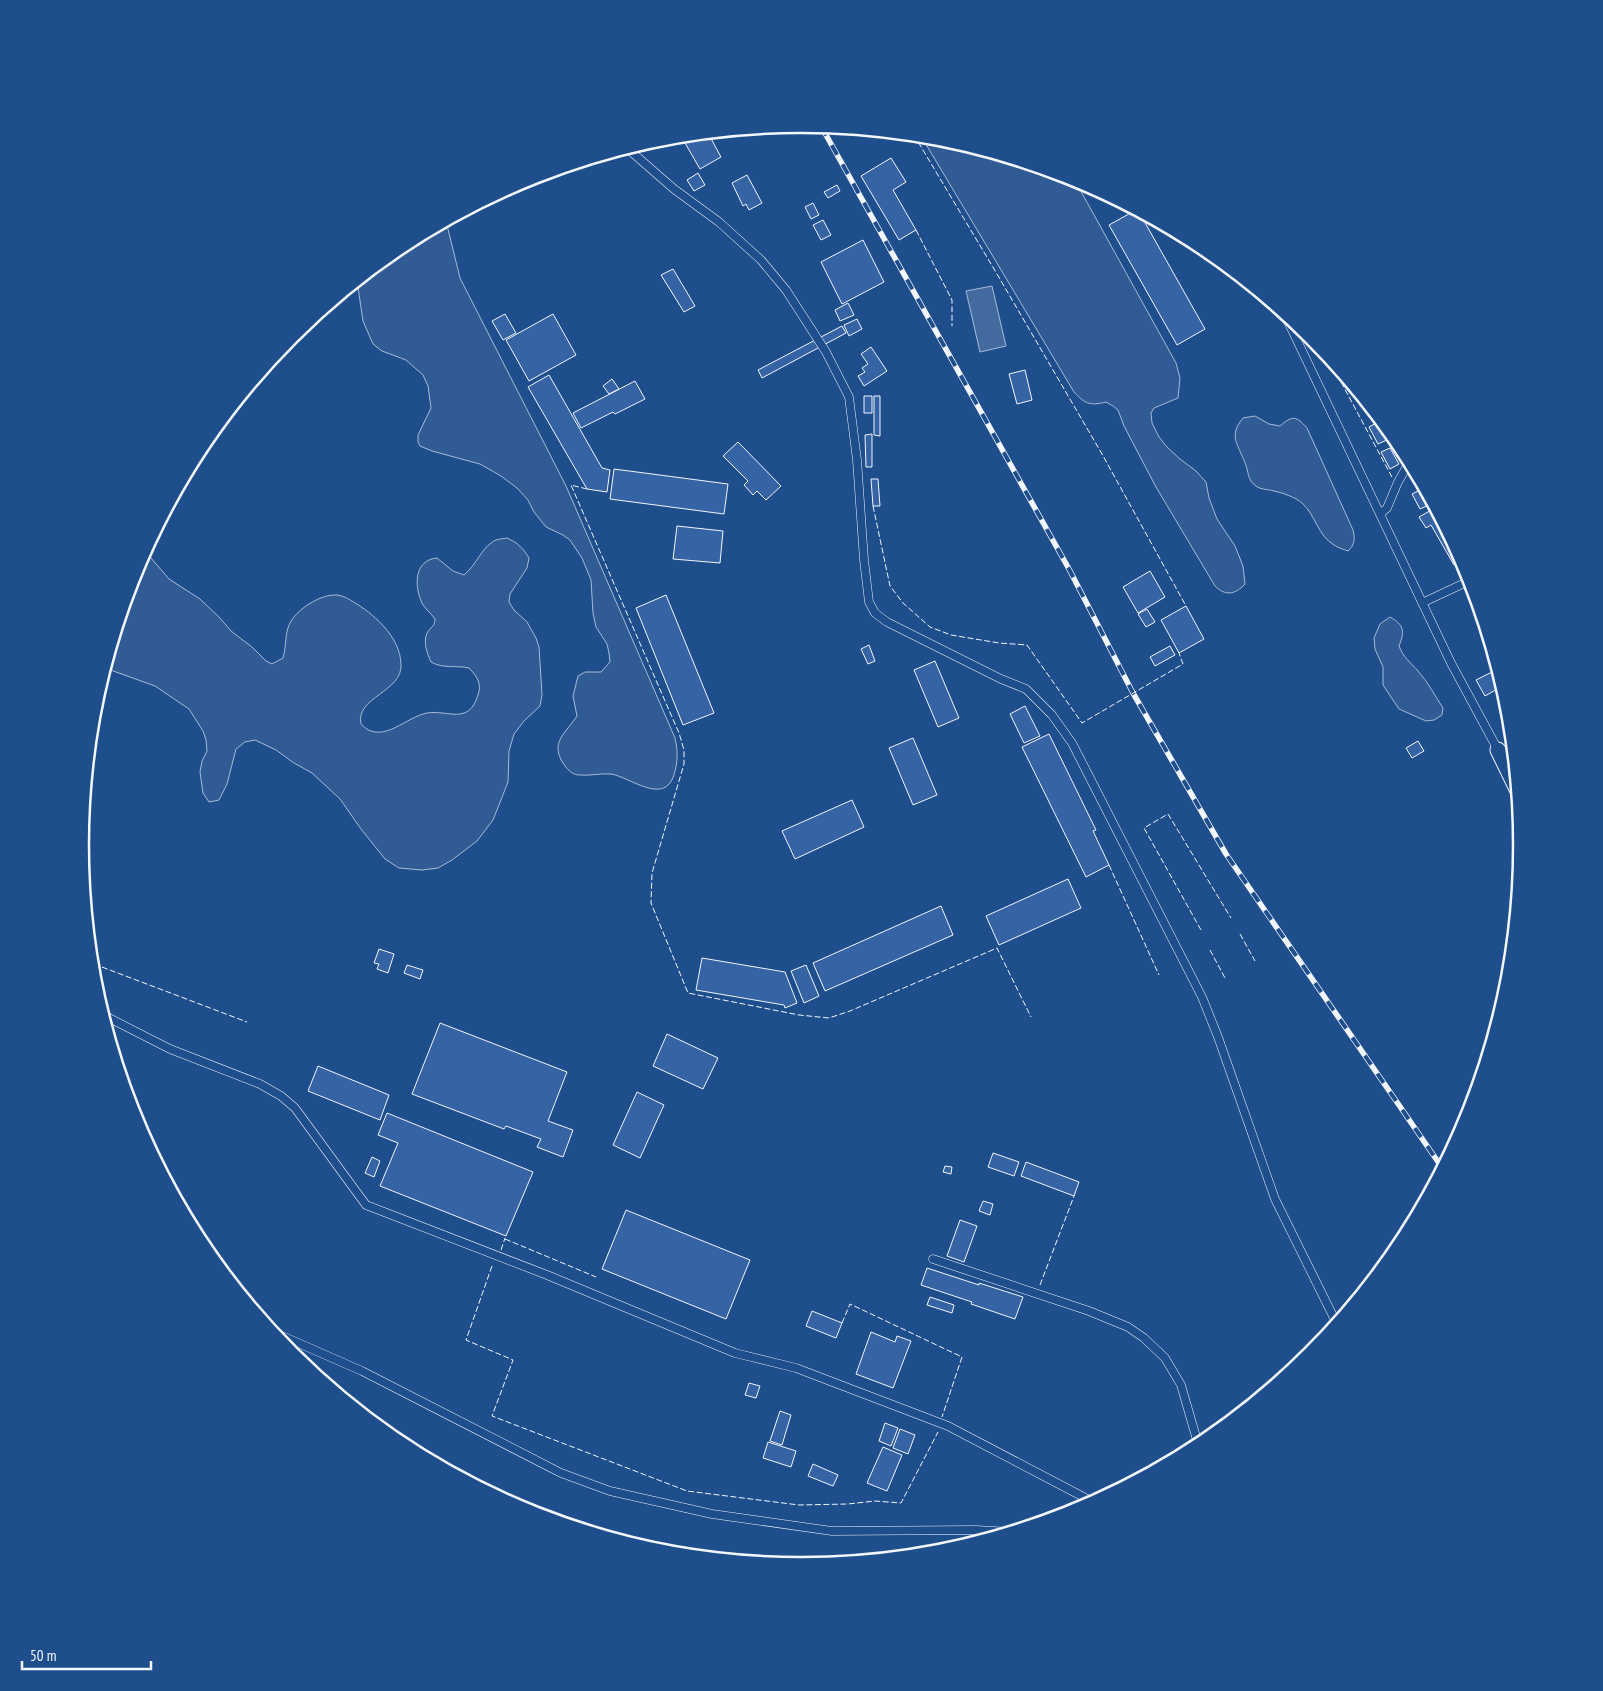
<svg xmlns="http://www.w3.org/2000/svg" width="1603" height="1691" font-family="'PT Sans Narrow',sans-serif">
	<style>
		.green { fill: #305b95; stroke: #a8bbd7 }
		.water { fill: #446ba0; stroke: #a8bbd7 }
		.building { fill: #3563a3; stroke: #f2f6ff }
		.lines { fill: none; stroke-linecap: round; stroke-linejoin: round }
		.service-casing { stroke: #f2f6ff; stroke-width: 9 }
		.minor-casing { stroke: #f2f6ff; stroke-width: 17 }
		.service { stroke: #1f4e8c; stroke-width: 8 }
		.minor { stroke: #1f4e8c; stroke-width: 15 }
		.rail-casing { stroke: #f2f6ff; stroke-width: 5.5 }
		.rail { stroke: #1f4e8c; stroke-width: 4; stroke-dasharray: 11; stroke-linecap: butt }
		.fence { stroke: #f2f6ff; stroke-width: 1; stroke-dasharray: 6 2.5; stroke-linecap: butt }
		.rim { fill: none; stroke: #f2f6ff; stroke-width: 2.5 }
	</style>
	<rect width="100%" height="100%" fill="#1f4e8c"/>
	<path class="green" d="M 921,136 L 943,138 L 1073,177 L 1176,363 L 1180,378 L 1178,398 L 1154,408 L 1151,413 L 1152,423 L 1159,437 L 1167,447 L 1180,459 L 1196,471 L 1206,482 L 1209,498 L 1217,519 L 1235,546 L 1243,566 L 1245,584 C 1235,595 1225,596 1215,586 L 1156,487 L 1124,426 L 1118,410 L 1113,406 L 1106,402 C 1090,406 1085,404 1074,392 Z
		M 446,221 L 460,278 L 566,486 L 675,738 C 678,751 678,761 674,775 C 664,806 630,777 611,774 C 601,773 590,776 580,775 C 573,775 569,771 565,766 C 548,743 566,733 577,716 L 573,696 L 578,676 L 585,672 L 601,672 L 610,662 L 609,653 L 607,644 L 596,627 L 593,613 L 591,580 L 582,558 L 570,540 L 563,535 L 546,527 L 534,512 L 528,500 L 517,488 L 501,476 L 480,464 L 432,451 L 420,446 L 418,442 L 418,435 L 431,408 L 428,386 L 423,375 L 406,360 L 382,351 L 373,344 L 363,321 L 357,281 L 401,245 Z
		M 1255,416 L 1269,424 L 1280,426 C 1293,415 1296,416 1307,428 L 1353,530 C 1355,538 1355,545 1348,551 C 1343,549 1338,548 1334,545 C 1318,536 1315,514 1302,503 C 1295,497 1283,493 1274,491 C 1268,489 1261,490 1256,486 C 1247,480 1249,472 1245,463 C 1238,444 1228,436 1243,418 Z
		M 507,538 C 518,543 523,548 529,558 L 527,568 L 510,594 L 509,602 L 514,610 L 527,622 L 536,638 L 539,647 L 542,695 L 540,706 L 524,721 L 514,734 L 509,751 L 508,782 L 493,820 L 477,841 L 452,860 L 438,868 L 422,870 L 399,868 L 385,859 L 361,829 L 340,799 L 312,773 L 294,763 L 276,750 L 255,740 L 245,742 L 236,749 L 227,784 L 219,800 L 209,802 L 203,793 L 200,772 L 202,761 L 207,751 L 206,740 L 203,731 L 189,709 L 155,686 L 105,668 L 135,569 L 145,551 L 169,579 L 200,599 L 220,618 L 231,631 L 252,647 L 266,661 L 272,664 L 283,658 C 287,645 284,633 291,621 C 299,608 321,594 337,595 C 345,596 350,600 357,604 C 377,617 400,638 401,664 C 403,692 355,697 361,724 C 380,745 403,720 423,714 C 445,707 468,728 478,695 C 482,684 477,676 469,668 C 456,665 443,669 431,662 C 427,653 423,642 427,633 C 431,627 435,626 435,619 C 431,613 425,609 422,603 C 414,586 414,560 437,558 L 453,571 L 464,575 C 476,565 481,550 491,543 C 495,539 501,539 507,538 Z
		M 1390,617 C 1404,625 1405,631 1399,646 C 1403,657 1410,662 1418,671 C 1428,682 1435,696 1443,708 L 1442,715 L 1434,720 L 1426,721 L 1399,709 L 1383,685 L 1383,667 L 1375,649 L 1374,638 L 1380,624 Z"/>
	<path class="water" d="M 992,286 L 1006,346 L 980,352 L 966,291 Z"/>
	<path class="building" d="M 708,133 L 721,157 L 700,169 L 681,136 Z
		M 891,158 L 906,182 L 893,190 L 916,230 L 899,240 L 861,176 Z
		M 698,173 L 705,185 L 694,191 L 687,180 Z
		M 747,175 L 762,203 L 749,210 L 746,204 L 743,206 L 732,183 Z
		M 837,185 L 840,191 L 828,198 L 824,192 Z
		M 813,203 L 819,215 L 811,219 L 805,207 Z
		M 1136,210 L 1139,212 L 1205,329 L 1177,345 L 1109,225 Z
		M 823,220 L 831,235 L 821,240 L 813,225 Z
		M 863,240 L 884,282 L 842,304 L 821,262 Z
		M 673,269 L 695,306 L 684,312 L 661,275 Z
		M 848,303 L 854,315 L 840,321 L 835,310 Z
		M 505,314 L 516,333 L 503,340 L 492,321 Z
		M 553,314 L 576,355 L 529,381 L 506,340 Z
		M 857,319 L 862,329 L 849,336 L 844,325 Z
		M 842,326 L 846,333 L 762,378 L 758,370 Z
		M 871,347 L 887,371 L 864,386 L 858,376 L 865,372 L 862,368 L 868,364 L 861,354 Z
		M 1025,370 L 1032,400 L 1017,404 L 1009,374 Z
		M 549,375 L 602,468 L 610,470 L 607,492 L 587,489 L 528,387 Z
		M 612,379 L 619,389 L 609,394 L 603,386 Z
		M 635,381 L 645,399 L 615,414 L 613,412 L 581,428 L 573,413 Z
		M 864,396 L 872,396 L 872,413 L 864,413 Z
		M 874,396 L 880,396 L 880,436 L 874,435 Z
		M 1380,421 L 1389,439 L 1378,444 L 1369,427 Z
		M 872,434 L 872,467 L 866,467 L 865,435 Z
		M 738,442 L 781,486 L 766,500 L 757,491 L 753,495 L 744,485 L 748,481 L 723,456 Z
		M 1390,448 L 1399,464 L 1390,469 L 1381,452 Z
		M 614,469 L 728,484 L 724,514 L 610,499 Z
		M 871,479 L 878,479 L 880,506 L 873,506 Z
		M 1424,488 L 1433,503 L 1420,509 L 1412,494 Z
		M 1435,508 L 1463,560 L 1454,565 L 1431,525 L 1426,528 L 1419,517 Z
		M 677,526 L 723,531 L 720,563 L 673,559 Z
		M 1150,571 L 1165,597 L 1138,613 L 1123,587 Z
		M 666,595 L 714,713 L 683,725 L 636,608 Z
		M 1186,606 L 1204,639 L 1179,653 L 1161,620 Z
		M 1479,606 L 1485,624 L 1475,608 Z
		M 1147,609 L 1155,622 L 1146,627 L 1138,614 Z
		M 869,645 L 875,661 L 868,664 L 861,649 Z
		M 1170,646 L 1175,655 L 1155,666 L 1150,657 Z
		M 935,661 L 959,718 L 938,727 L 914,670 Z
		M 1492,672 L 1501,687 L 1485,696 L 1476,680 Z
		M 1025,706 L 1040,736 L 1024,743 L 1010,714 Z
		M 1049,734 L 1096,830 L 1093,831 L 1109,865 L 1086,877 L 1022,747 Z
		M 913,738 L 937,795 L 913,805 L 889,748 Z
		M 1418,741 L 1424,751 L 1412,758 L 1406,748 Z
		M 852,800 L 864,827 L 795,859 L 782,831 Z
		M 1068,879 L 1081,908 L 999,945 L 986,916 Z
		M 941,906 L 953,935 L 825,991 L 813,963 Z
		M 379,949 L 394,954 L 388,973 L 377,969 L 379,964 L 374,963 Z
		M 702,958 L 785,972 L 797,1003 L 785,1008 L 784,1005 L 696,990 Z
		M 407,965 L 423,970 L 420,979 L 404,973 Z
		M 806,965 L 819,996 L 804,1003 L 791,971 Z
		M 440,1023 L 567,1072 L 548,1121 L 573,1130 L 563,1157 L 537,1147 L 541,1139 L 506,1126 L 504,1129 L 412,1094 Z
		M 667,1034 L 718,1058 L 703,1089 L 653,1066 Z
		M 318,1066 L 389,1095 L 380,1120 L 308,1091 Z
		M 637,1092 L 664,1105 L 640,1158 L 613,1145 Z
		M 387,1113 L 533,1172 L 506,1236 L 380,1186 L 398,1143 L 378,1135 Z
		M 993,1153 L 1019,1162 L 1014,1176 L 988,1167 Z
		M 372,1157 L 380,1161 L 374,1177 L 365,1173 Z
		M 1026,1162 L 1079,1182 L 1074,1196 L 1021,1176 Z
		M 945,1166 L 952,1167 L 951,1174 L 943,1172 Z
		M 983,1201 L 993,1204 L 990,1215 L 979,1211 Z
		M 626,1210 L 750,1260 L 726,1319 L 602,1269 Z
		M 960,1220 L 977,1226 L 964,1262 L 947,1256 Z
		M 927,1268 L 979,1285 L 979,1283 L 1023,1297 L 1015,1319 L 971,1304 L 972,1302 L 921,1285 Z
		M 930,1297 L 954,1305 L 952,1313 L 927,1305 Z
		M 812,1311 L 842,1323 L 836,1338 L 806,1326 Z
		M 871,1332 L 895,1342 L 897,1336 L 911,1341 L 893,1388 L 856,1374 Z
		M 749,1383 L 760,1386 L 756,1398 L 745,1395 Z
		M 780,1411 L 791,1415 L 782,1445 L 770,1441 Z
		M 885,1423 L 898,1428 L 891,1446 L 879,1441 Z
		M 900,1429 L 915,1435 L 908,1454 L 893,1448 Z
		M 768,1442 L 796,1451 L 791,1467 L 763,1458 Z
		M 883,1447 L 902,1455 L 887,1491 L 867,1483 Z
		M 813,1464 L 838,1475 L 833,1486 L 808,1476 Z"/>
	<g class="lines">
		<g class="service-casing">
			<path id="service" d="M 627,148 L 674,189 L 719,222 L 761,260 L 786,290 L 826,352 L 849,397 L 857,460 L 864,560 L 869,602 L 875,613 L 887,622 L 1001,679 L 1026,689 L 1052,715 L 1072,743 L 1202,997 L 1218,1037 L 1275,1199 L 1337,1324
				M 1284,313 L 1451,663 L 1498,750
				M 1380,514 L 1387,508 L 1398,482 L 1410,461
				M 1422,603 L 1471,580
				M 102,1012 L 109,1018 L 170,1049 L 260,1084 L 281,1096 L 295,1108 L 366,1205 L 547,1275 L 735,1353 L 796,1368 L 948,1426 L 1095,1503
				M 933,1259 L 1089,1311 L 1128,1327 L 1144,1338 L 1165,1358 L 1181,1385 L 1199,1447
				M 271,1331 L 362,1371 L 561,1473 L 610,1491 L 712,1514 L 832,1531 L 976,1530 L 1011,1532"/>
		</g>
		<g class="minor-casing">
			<path id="minor" d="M 1498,750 L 1517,789"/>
		</g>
		<use href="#service" class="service"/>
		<use href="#minor" class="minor"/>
		<g class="rail-casing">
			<path id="rail" d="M 821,126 L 1069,569 L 1133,693 L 1226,854 L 1443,1169"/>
		</g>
		<use href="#rail" class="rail"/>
		<path class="fence" d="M 914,135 L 997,274 L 1102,454 L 1186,606
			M 916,230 L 952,300 L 952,326
			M 1325,352 L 1393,479
			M 587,489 L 571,485 L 679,733 L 684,750 L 684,764 L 652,873 L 651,903 L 688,993 L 799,1015 L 829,1018 L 850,1011 L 997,948 L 1031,1017
			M 873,506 L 890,586 L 903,603 L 930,627 L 951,635 L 999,643 L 1027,645 L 1082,723 L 1183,664 L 1179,653
			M 1109,865 L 1159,975
			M 1201,930 L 1144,828 L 1168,814 L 1231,918
			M 1240,934 L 1255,961
			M 1210,950 L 1225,978
			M 94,964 L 247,1022
			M 505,1239 L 596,1277
			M 501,1250 L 505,1238
			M 492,1266 L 466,1340 L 513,1360 L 492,1416 L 687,1491 L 799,1505 L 848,1504 L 875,1501 L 901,1503 L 938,1432
			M 1040,1285 L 1074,1196
			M 842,1323 L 850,1304 L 962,1357 L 942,1417
			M 573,1527 L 582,1527"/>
	</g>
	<path d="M0 0H1603V1691H0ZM89 845a712 712 0 1 1 1424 0a712 712 0 1 1-1424 0Z" fill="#1f4e8c" fill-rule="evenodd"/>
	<path class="rim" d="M89 845a712 712 0 1 1 1424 0a712 712 0 1 1-1424 0Z"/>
	<path d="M22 1661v8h129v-8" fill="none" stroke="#f2f6ff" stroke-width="2.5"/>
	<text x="30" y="1661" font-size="15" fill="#f2f6ff" stroke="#1f4e8c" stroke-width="4" paint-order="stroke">50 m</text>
</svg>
